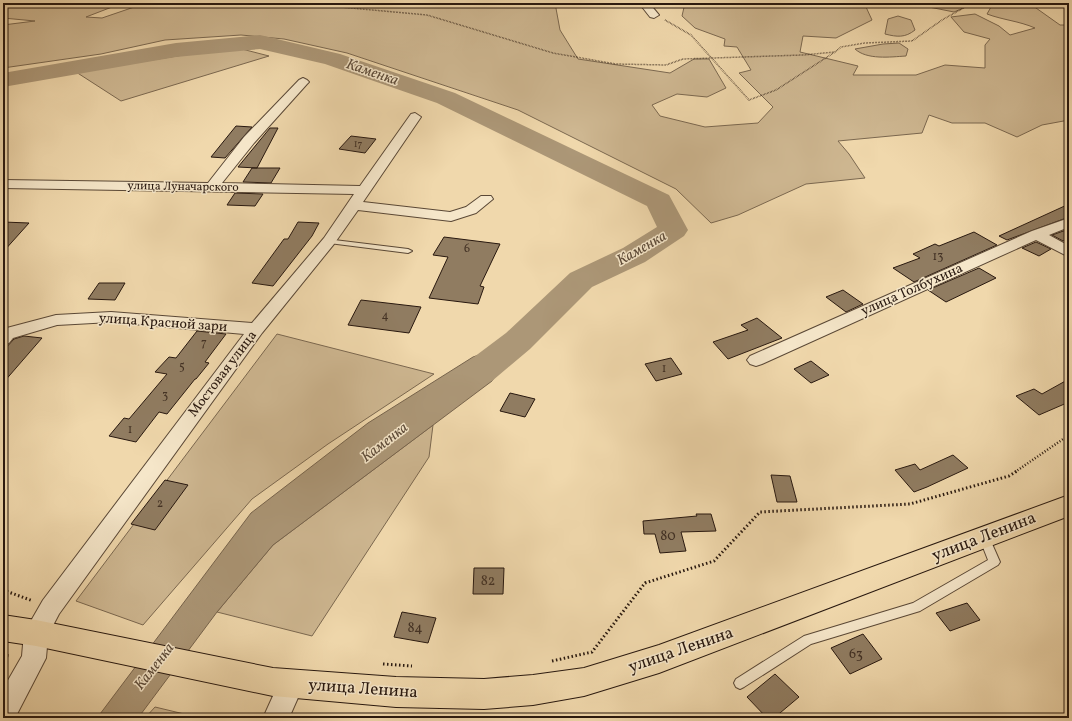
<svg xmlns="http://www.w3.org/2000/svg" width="1072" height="721" font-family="Vollkorn,serif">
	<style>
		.green { fill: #ceb791; stroke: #7b6850 }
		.water { fill: #ac9777; stroke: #77644d }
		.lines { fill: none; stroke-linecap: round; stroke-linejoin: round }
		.river { fill: #ac9777; fill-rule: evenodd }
		.building { fill: #907c61; stroke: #28180f }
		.service-casing { stroke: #5a4836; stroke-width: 2 }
		.minor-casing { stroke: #5a4836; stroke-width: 2 }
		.primary-casing { stroke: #28180f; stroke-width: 2 }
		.path-far2 { stroke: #28180f; stroke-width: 1.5; stroke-dasharray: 0.5 1; stroke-linecap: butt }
		.path-far1 { stroke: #28180f; stroke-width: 2.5; stroke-dasharray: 1 2; stroke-linecap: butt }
		.path { stroke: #28180f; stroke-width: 3; stroke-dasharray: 1.5 2.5; stroke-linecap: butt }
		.service { fill: #f5e6c9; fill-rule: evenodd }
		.minor { fill: #f5e6c9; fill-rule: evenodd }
		.primary { fill: #f0d8ac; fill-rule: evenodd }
		.labels { text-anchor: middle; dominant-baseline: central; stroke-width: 3; stroke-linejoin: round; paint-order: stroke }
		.far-number-label { font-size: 10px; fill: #423124 }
		.far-street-label { font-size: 12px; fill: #28180f; stroke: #f5e6c9 }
		.number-label { font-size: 12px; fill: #423124 }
		.street-label { font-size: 14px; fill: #28180f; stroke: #f5e6c9 }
		.near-number-label { font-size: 14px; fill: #423124 }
		.water-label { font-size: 15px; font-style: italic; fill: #5d4b39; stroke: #f5e6c9 }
		.near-street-label { font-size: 17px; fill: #28180f; stroke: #f5e6c9 }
	</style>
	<rect width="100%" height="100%" fill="#f0d8ac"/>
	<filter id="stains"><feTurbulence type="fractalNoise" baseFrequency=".005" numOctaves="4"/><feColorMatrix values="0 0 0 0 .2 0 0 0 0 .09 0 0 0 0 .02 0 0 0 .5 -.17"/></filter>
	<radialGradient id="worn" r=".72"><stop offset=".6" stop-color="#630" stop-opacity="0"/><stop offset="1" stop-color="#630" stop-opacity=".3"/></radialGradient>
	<path class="green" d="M 3,3 L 110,3 L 112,7 L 86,17 L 102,18 L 146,3 L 555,3 L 560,30 L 578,59 L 670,73 L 694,59 L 709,59 L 726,88 L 707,97 L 677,94 L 652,105 L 660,116 L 705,127 L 758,123 L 773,107 L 739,73 L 751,70 L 737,47 L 724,46 L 725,39 L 695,28 L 682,16 L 685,3 L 870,3 L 866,7 L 872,20 L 836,38 L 803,36 L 800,52 L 858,66 L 853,75 L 916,75 L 945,65 L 985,68 L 985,45 L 990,39 L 964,32 L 951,17 L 975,14 L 999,26 L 1010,35 L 1035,28 C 1019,21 1003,20 987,14 L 991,7 L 983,3 L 1029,3 L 1060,25 L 1069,25 L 1069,108 L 1065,109 L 1069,112 L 1069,120 L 1042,125 L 1017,137 L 985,123 L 952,123 L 929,115 L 922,133 L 838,141 L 849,154 L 865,178 L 806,184 L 738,215 L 711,223 L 676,189 L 518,110 L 347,53 L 284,39 L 241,35 L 165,40 L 101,54 L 3,68 L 3,25 L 35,21 L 3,18 Z
		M 920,3 L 975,3 L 954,12 L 919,5 Z
		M 898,16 L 911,20 L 915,30 C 905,38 897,37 885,34 L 888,19 Z
		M 899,43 L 908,49 L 906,56 C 890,57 867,60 855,49 L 883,44 Z
		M 234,47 L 269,56 L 121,101 L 76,72 Z
		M 277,334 L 434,374 L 328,444 L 252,499 L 143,625 L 76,601 Z
		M 433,425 L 429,457 L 312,636 L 217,612 L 273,545 Z
		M 155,707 L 201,718 L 145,718 Z"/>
	<path class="water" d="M 518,341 L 492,381 L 273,545 L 217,612 L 138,718 L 97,718 L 251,513 L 368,423 L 473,357 Z"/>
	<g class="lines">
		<path class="river" d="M 260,35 L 340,54 L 455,93 L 669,195 L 688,230 L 684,236 L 645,262 L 592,287 L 530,349 L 492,381 L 479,384 L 466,381 L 461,372 L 466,363 L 506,333 L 570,273 L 623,248 L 657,227 L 647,206 L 437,103 L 325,64 L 260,49 L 176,57 L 3,87 L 3,73 L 176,43 Z"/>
	</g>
	<path class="building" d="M 236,126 L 252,127 L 225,158 L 211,157 Z
		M 270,128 L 278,128 L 257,168 L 238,167 Z
		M 351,136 L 376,139 L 365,153 L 339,149 Z
		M 252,168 L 280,168 L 271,183 L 243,182 Z
		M 235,193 L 263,194 L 255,206 L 227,205 Z
		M 1069,204 L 1069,217 L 1007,240 L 999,236 Z
		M 3,222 L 29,223 L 3,252 Z
		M 298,222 L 319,223 L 312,236 L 273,286 L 252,283 L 284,239 L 288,239 Z
		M 1069,229 L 1069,238 L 1063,241 L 1052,235 Z
		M 974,232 L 997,245 L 914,282 L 893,268 L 920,258 L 913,254 L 935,244 L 939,246 Z
		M 444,237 L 500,244 L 480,286 L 484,287 L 478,304 L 429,298 L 448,257 L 433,255 Z
		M 1036,242 L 1051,249 L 1039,256 L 1022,248 Z
		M 979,268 L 996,278 L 946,302 L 928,290 Z
		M 99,283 L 125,283 L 115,300 L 88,299 Z
		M 843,290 L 863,304 L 846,312 L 826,297 Z
		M 361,300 L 421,307 L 409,333 L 348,325 Z
		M 757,318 L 782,338 L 728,359 L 713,342 L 748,330 L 741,325 Z
		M 197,331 L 226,334 L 205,362 L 209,363 L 196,379 L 195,379 L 167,414 L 159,412 L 136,442 L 109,436 L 124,418 L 129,419 L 167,374 L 155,372 L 169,357 L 176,358 Z
		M 24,336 L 42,338 L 3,383 L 3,351 L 14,339 Z
		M 671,358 L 682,374 L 656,381 L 645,364 Z
		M 811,361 L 829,375 L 811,383 L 794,369 Z
		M 1069,379 L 1069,402 L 1039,415 L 1016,396 L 1034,389 L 1042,394 Z
		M 510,393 L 535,399 L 525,417 L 500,411 Z
		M 953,455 L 968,468 L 927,487 L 914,492 L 895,470 L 915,464 L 920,470 Z
		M 771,475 L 790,476 L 797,502 L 777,502 Z
		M 165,480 L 188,485 L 155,530 L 131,524 Z
		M 696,514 L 711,514 L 716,531 L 681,532 L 686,551 L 660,553 L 655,534 L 644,534 L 643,521 L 697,516 Z
		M 474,568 L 504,568 L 503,594 L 473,594 Z
		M 967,603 L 980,620 L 950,631 L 936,613 Z
		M 402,612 L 436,618 L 428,643 L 394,637 Z
		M 863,634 L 882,659 L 850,674 L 831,648 Z
		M 775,674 L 799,697 L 774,718 L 767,718 L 747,697 Z"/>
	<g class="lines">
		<g class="service-casing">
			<path id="service" d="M 326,239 L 408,249 L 412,251 L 408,253 L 329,243 L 326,243 Z
				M 984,533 L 988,534 L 989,537 L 1000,562 L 998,565 L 920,611 L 811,644 L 744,687 L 740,689 L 736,687 L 734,683 L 736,679 L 804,636 L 913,603 L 988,560 L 979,537 L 980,534 Z"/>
		</g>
		<g class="minor-casing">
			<path id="minor" d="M 639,3 L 649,3 L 659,15 L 654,18 L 650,17 Z
				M 303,78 L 307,80 L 309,82 L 307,84 L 254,143 L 222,183 L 360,186 L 411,114 L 415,113 L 421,117 L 363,202 L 450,212 L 466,207 L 481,196 L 491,196 L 493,199 L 476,213 L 451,221 L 358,210 L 334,244 L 262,333 L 59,614 L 48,635 L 46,658 L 15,718 L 3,718 L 3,689 L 22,656 L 24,633 L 43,600 L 244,334 L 111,322 L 57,325 L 13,338 L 9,343 L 3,345 L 3,329 L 56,315 L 111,312 L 252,323 L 324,238 L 354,194 L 3,188 L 3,180 L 208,183 L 244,137 L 299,80 Z
				M 1069,218 L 1069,227 L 1049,235 L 1069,246 L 1069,257 L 1036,240 L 762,364 L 756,366 L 750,364 L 747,360 L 750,356 L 1032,231 Z
				M 291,672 L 300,676 L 304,684 L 289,718 L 263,718 L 282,676 Z"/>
		</g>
		<g class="primary-casing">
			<path id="primary" d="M 1069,495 L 1069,516 L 659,673 L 584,696 L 533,705 L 484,709 L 396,707 L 273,696 L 36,646 L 3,641 L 3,615 L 36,620 L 273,668 L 396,677 L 484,679 L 533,675 L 584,668 L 659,645 Z"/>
		</g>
		<path class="path-far2" d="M 328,3 L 329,6 L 427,15 L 553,53 L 616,64 L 666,65 L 683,59 L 803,55 L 835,52 L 841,47 L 865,43 L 912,41 L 942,20 L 969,5 L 977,3
			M 665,20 L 691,35 L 749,100 L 776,90 L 835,52"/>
		<path class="path-far1" d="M 1015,472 L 1069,435"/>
		<path class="path" d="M 3,590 L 33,601
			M 3,655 L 10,656
			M 552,661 L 592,652 L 645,583 L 714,561 L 760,512 L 910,504 L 1009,476 L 1017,471
			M 383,664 L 412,666"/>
		<use href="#service" class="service"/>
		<use href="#minor" class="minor"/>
		<use href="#primary" class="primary"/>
	</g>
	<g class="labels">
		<g class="far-number-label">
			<text x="358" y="144">17</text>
		</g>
		<g class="far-street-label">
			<text transform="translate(183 187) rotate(1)">улица Луначарского</text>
		</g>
		<g class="number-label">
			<text x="467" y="249">6</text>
			<text x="938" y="257">13</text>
			<text x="385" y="316">4</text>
			<text x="204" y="343">7</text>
			<text x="182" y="367">5</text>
			<text x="664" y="369">1</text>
			<text x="165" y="396">3</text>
			<text x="130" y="430">1</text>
			<text x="160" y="504">2</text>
		</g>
		<g class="street-label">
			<text transform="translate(912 290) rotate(-24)">улица Толбухина</text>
			<text transform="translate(163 323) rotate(4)">улица Красной зари</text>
			<text transform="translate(223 374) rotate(-53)">Мостовая улица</text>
		</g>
		<g class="near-number-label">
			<text x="668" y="536">80</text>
			<text x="488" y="581">82</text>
			<text x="415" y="628">84</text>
			<text x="856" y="654">63</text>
		</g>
		<g class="water-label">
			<text transform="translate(372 73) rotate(19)">Каменка</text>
			<text transform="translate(642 249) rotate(-30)">Каменка</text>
			<text transform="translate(385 443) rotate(-38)">Каменка</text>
			<text transform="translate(155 667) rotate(-52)">Каменка</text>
		</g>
		<g class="near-street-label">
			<text transform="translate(984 537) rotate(-21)">улица Ленина</text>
			<text transform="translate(681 650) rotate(-19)">улица Ленина</text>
			<text transform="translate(363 689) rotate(4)">улица Ленина</text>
		</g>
	</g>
	<rect width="1072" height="721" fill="none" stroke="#f0d8ac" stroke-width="16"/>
	<rect x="4" y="4" width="1064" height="713" fill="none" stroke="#28180f" stroke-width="2"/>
	<rect x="8" y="8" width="1056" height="705" fill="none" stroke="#28180f"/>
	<rect width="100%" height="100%" filter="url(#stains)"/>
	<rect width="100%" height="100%" fill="url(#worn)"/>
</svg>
